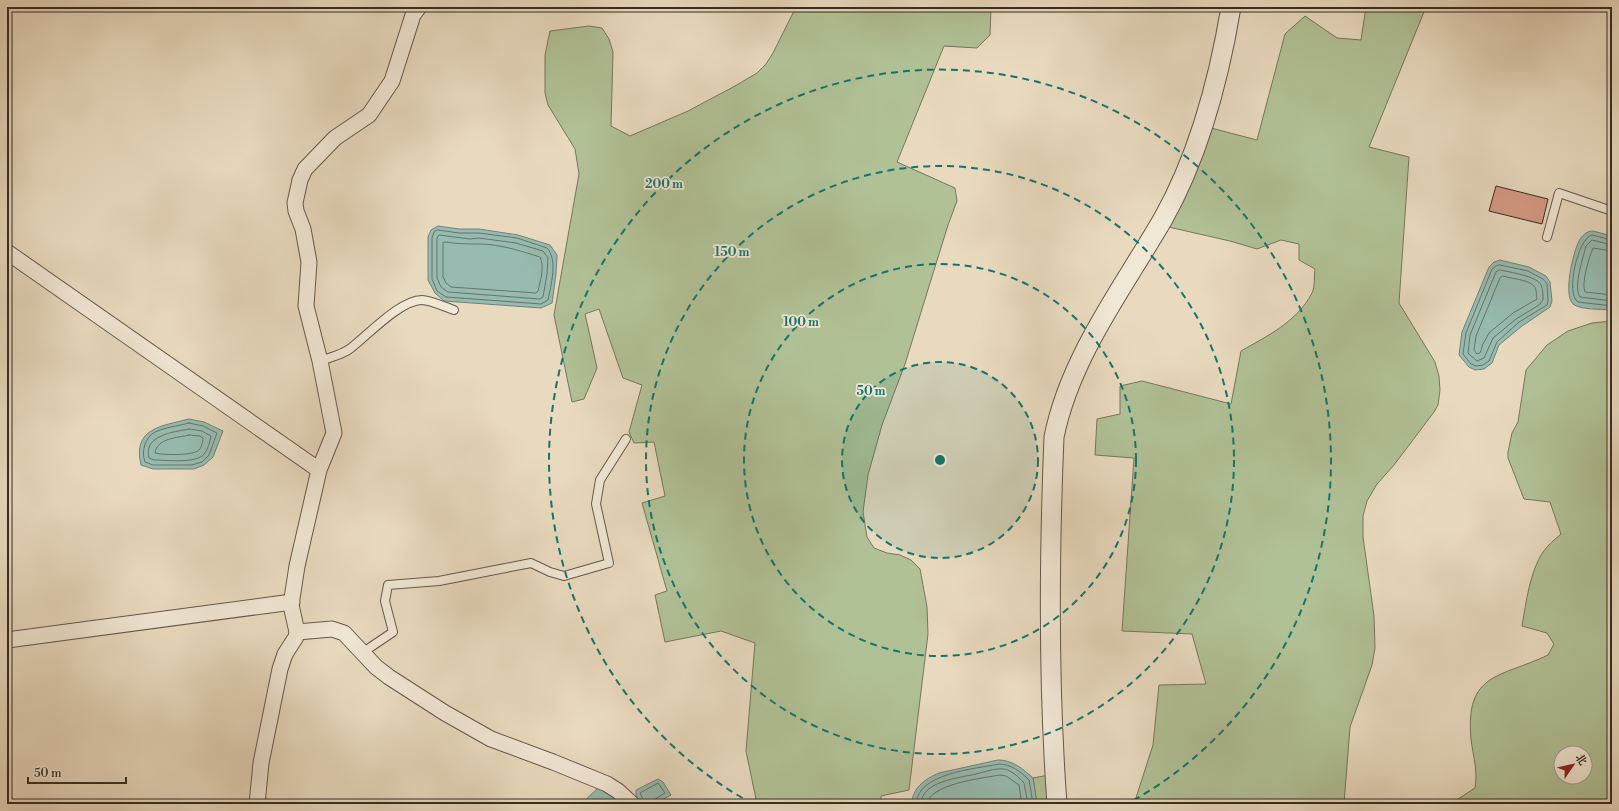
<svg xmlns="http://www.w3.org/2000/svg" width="1619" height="811" font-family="'Libre Bodoni','Noto Serif SC',serif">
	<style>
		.green { fill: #b1c196; stroke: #74775c; fill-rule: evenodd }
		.water { fill: #97bbb0; stroke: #708278 }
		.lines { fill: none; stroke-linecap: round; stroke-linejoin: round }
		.shore { stroke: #66746a; stroke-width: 1 }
		.building { fill: #d69b85; stroke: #362d23 }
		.service-casing { stroke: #63584a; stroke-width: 10 }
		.minor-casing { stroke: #63584a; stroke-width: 17 }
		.tertiary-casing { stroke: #63584a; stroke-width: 21 }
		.service { stroke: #f1e7d5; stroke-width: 8 }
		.minor { stroke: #f1e7d5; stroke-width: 15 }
		.tertiary { stroke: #f1e7d5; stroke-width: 19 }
		.ring { fill: none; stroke: #0f766e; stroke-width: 2; stroke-dasharray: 7 5 }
		.centre { fill: #0f766e; stroke: #f1e7d5; stroke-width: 2 }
		.ring-label { font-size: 12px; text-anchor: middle; font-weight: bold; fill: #0f766e; stroke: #f1e7d5; stroke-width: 3.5; stroke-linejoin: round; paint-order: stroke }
	</style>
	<rect width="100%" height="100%" fill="#e9dabf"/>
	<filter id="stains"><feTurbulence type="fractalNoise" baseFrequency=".005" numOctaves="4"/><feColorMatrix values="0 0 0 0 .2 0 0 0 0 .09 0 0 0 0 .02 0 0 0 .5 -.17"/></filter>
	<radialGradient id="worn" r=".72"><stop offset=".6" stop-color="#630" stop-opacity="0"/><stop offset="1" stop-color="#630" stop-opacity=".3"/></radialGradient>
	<path class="green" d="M 796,7 L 991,7 L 990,35 L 977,48 L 944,46 L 897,162 L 955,188 L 957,201 L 948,225 L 905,364 L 882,425 L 868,475 L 863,512 L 867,537 L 874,548 L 887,553 L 900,555 L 911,560 L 920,569 L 927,607 L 928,634 L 909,790 L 881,796 L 881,804 L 757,804 L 746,751 L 755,643 L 721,631 L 665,642 L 655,595 L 667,591 L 642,503 L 665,496 L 654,442 L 634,443 L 629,432 L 642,385 L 623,378 L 599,309 L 585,314 L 597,368 L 584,399 L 572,402 L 554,315 L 579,174 L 575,149 L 548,105 L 545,93 L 545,55 L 550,31 L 589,26 L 602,28 L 609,39 L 613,52 L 611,126 L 630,136 L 688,111 L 735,86 L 757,73 L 766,64 L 773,53 Z
		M 1366,7 L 1426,7 L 1369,147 L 1409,157 L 1399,303 L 1435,362 L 1439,376 L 1440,390 L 1438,405 L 1434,412 L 1394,465 L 1377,484 L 1367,501 L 1363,516 L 1363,537 L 1374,616 L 1375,648 L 1372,665 L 1350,727 L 1344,804 L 1134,804 L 1153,745 L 1159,685 L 1206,684 L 1192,634 L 1122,631 L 1134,458 L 1095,455 L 1097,419 L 1120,414 L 1120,386 L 1142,381 L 1231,404 L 1241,351 C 1267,336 1297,322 1312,293 C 1315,287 1314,276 1315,269 L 1299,260 L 1299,244 L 1281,240 L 1257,249 L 1230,241 L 1164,226 L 1211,128 L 1257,140 L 1285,34 L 1305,16 L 1337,38 L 1361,40 Z
		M 1612,321 L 1612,804 L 1454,804 L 1455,801 L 1475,788 C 1478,770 1473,756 1471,739 C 1465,672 1500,678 1548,655 L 1554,644 L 1547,633 L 1522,626 C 1526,603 1530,571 1543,552 C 1548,545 1554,540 1561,534 L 1550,502 L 1524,499 L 1508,458 L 1508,452 L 1512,433 L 1518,422 L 1526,370 L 1547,345 L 1568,331 L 1592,323 ZM 1561,753 L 1585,753 L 1585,777 L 1561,777 Z
		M 1049,775 L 1051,804 L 1037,804 L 1033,778 Z"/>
	<path class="water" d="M 438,226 L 459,229 L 479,229 L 518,235 L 550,245 L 557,255 L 556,274 L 552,303 L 541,308 L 444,301 L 435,293 L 428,280 L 428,237 L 431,230 Z
		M 1593,231 L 1612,236 L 1612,310 C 1602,309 1580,310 1573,304 C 1563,294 1573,253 1579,241 C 1582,236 1586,231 1593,231 Z
		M 1500,260 L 1529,267 L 1546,276 L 1550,282 L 1552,301 L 1550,307 L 1522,326 L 1499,345 L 1492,363 L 1484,369 L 1475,370 L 1469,367 L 1459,355 L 1462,332 L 1489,267 L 1494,262 Z
		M 189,419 L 204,422 L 223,431 L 213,457 L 204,465 L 194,469 L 153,469 L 141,465 C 132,428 162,426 189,419 Z
		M 998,760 C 1013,760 1023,769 1033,778 L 1037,804 L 912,804 C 912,788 925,779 939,773 Z
		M 658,779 L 663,782 L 671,795 L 654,804 L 642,804 L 636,796 L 636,790 Z
		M 598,788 L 607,792 L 624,804 L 581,804 Z"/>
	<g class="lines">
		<path class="shore" d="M 438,230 L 459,233 L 479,233 L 517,238 L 547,248 C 558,260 551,285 548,300 L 541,304 L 446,297 L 437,291 L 432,279 L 432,238 L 434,232 Z
			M 439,235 L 470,239 L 479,238 L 516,243 L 543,251 L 548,258 L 547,274 L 543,297 L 540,299 L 448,292 L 441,287 L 437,278 L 437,239 Z
			M 1612,240 L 1592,235 C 1578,238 1565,294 1578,302 L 1612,306
			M 445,242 C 457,244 467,244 479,244 C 499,244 521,251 540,257 C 545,266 540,282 538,291 L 536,293 L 451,287 L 446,283 L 443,277 L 443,243 Z
			M 1612,245 L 1592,240 L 1586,246 C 1583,258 1573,287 1580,297 L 1612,301
			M 1612,251 L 1593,248 C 1589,258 1581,283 1585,292 L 1612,295
			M 1500,265 L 1528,271 L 1543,279 L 1547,284 L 1548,301 L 1547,305 L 1519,322 L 1497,342 L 1489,361 L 1483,365 L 1476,366 L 1471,364 L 1463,354 L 1466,333 L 1492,269 L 1496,266 Z
			M 1500,270 C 1509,272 1537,276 1541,285 C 1543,289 1543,296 1543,300 L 1539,305 L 1516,319 L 1493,338 L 1484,358 L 1477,361 L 1468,353 L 1470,335 L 1496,272 Z
			M 1503,276 C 1512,279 1527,279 1534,286 C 1537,289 1536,295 1537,299 L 1513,313 L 1489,333 L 1483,344 L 1480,353 L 1477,354 L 1474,350 L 1476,336 L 1500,278 Z
			M 189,423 L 203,426 L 217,433 L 209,455 L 202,462 L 192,465 L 153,465 L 145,462 C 141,452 145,437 155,432 C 165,427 179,426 189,423 Z
			M 189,429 L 202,431 L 211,436 C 210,441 208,450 204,454 C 196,464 166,460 154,460 L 149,458 C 143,435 174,432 189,429 Z
			M 189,435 L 200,436 L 203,438 C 203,442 201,448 199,450 C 193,456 162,455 155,453 C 157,438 177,438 189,435 Z
			M 645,804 L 640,793 L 658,783 L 665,793 L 655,799 L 653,804
			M 916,804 C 917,773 975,769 999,764 C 1011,764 1021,772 1029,780 L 1033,804
			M 921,804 C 921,781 959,778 976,774 C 985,772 995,768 1004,769 C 1011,770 1019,777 1024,783 L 1028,804
			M 927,804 C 929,784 983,778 1000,775 L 1006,776 L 1019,785 L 1022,804"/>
	</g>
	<path class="building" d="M 1496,186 L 1548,199 L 1542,224 L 1489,211 Z"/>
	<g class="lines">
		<g class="service-casing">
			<path id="service" d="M 1547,237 L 1559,193 L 1612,211
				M 320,361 C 331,357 342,355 351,348 C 368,335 400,300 422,300 C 430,300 445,307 454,310
				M 362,653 L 393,632 L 385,601 L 388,585 L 439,581 L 531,563 L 550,572 L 564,576 L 609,563 L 596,504 L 600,480 L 626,439"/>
		</g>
		<g class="minor-casing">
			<path id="minor" d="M 7,252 L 319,470
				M 297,632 L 332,629 L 344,633 L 376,667 L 389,677 L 445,713 L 491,739 L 553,762 L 607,784 L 618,791 L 632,804
				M 7,640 L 292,602
				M 257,804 L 261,763 L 280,669 L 285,654 L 296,637 L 297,632 L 291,605 L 297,566 L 319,470 L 334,433 L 320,361 L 306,306 L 309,262 L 303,229 L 296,211 L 295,203 L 300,180 L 305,169 L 335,138 L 369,115 L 392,81 L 413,15 L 419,7"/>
		</g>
		<g class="tertiary-casing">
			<path id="tertiary" d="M 1057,804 C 1048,682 1049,559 1054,437 C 1070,357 1123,288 1163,219 C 1199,155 1219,79 1231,7"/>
		</g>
		<use href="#service" class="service"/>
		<use href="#minor" class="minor"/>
		<use href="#tertiary" class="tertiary"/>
	</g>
	<circle cx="940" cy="460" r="98" fill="#0f766e" fill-opacity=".12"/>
	<g class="ring">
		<circle cx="940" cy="460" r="98"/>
		<circle cx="940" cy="460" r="196"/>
		<circle cx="940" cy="460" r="294"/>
		<path d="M753 804A391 391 0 1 1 1127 804"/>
	</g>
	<circle cx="940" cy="460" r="6" class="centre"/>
	<g class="ring-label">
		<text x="664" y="188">200 m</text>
		<text x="732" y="256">150 m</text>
		<text x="801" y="326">100 m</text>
		<text x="871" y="395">50 m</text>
	</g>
	<rect width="1619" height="811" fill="none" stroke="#e9dabf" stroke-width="24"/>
	<rect x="8" y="8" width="1603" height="795" fill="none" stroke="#362d23" stroke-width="2"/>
	<rect x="12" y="12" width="1595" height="787" fill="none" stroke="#362d23"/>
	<g transform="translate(1573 765) rotate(56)"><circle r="19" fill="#f1e7d5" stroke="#a69d8e"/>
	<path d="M0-3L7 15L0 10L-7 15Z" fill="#8f2418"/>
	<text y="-6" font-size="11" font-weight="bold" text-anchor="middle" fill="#362d23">北</text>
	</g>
	<path d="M28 777v6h98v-6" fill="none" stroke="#362d23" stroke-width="2"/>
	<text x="34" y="777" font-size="12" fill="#362d23" stroke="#f1e7d5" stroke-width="3" paint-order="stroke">50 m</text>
	<rect width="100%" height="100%" filter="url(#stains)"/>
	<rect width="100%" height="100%" fill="url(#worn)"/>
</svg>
